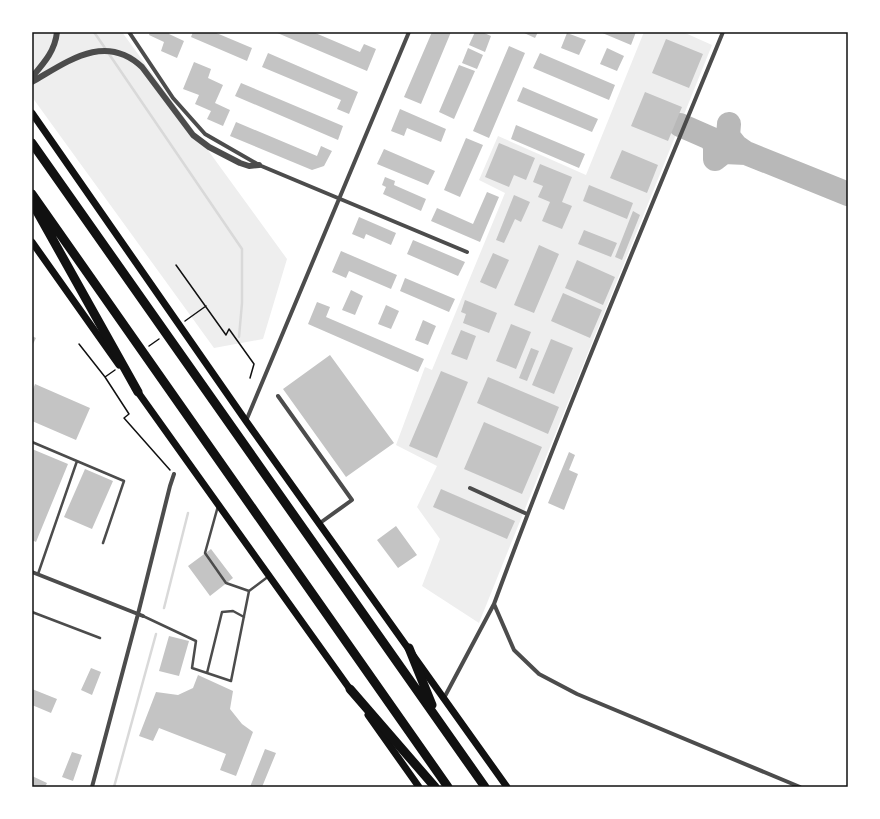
<svg xmlns="http://www.w3.org/2000/svg" width="880" height="819" font-family="Rubik,sans-serif">
	<style>
		.green { fill: #eee }
		.lines { fill: none; stroke-linecap: round; stroke-linejoin: round }
		.stream { stroke: #d9d9d9; stroke-width: 2.5 }
		.taxiway { stroke: #b8b8b8; stroke-width: 24 }
		.building { fill: #c4c4c4 }
		.path { stroke: #111; stroke-width: 1.5 }
		.service { stroke: #4c4c4c; stroke-width: 2.5 }
		.minor { stroke: #4c4c4c; stroke-width: 4 }
		.tertiary { stroke: #4c4c4c; stroke-width: 6 }
		.secondary { stroke: #111; stroke-width: 7 }
		.trunk { stroke: #111; stroke-width: 9 }
		.neatline { fill: none; stroke: #111; stroke-width: 1.5 }
	</style>
	<rect width="100%" height="100%" fill="#fff"/>
	<path class="green" d="M 32,32 L 122,32 L 287,259 L 263,339 L 214,348 L 32,97 Z
		M 644,32 L 683,32 L 712,45 L 479,623 L 422,586 L 440,539 L 417,507 L 437,466 L 396,445 L 425,367 L 432,370 L 505,193 L 479,180 L 498,136 L 586,175 Z"/>
	<g class="lines">
		<path class="stream" d="M 94,32 L 242,249 L 242,303 L 239,337
			M 164,608 L 188,513
			M 114,787 L 156,634"/>
		<path class="taxiway" d="M 729,124 L 728,136 L 736,146 L 746,153
			M 680,125 L 712,139 L 715,147 L 715,159
			M 715,159 L 724,152 L 746,153 L 848,194"/>
	</g>
	<path class="building" d="M 150,32 L 170,32 L 169,34 L 184,41 L 177,58 L 161,51 L 164,42 L 149,35 Z
		M 193,32 L 214,32 L 252,48 L 247,61 L 191,37 Z
		M 275,32 L 313,32 L 360,52 L 364,44 L 376,49 L 367,71 Z
		M 432,32 L 451,32 L 421,104 L 404,97 Z
		M 475,32 L 482,32 L 491,36 L 485,52 L 469,45 Z
		M 522,32 L 538,32 L 535,38 Z
		M 600,32 L 636,32 L 631,45 Z
		M 567,33 L 586,40 L 579,55 L 561,48 Z
		M 666,39 L 703,54 L 689,88 L 652,73 Z
		M 509,46 L 525,53 L 489,138 L 473,131 Z
		M 468,48 L 483,55 L 477,69 L 462,63 Z
		M 607,48 L 624,56 L 617,71 L 600,64 Z
		M 268,53 L 358,92 L 349,114 L 337,109 L 341,100 L 262,67 Z
		M 540,53 L 615,85 L 609,100 L 533,68 Z
		M 194,62 L 211,69 L 208,78 L 223,85 L 215,103 L 230,110 L 223,126 L 207,119 L 211,111 L 195,104 L 199,95 L 183,89 Z
		M 459,65 L 475,71 L 454,119 L 439,112 Z
		M 241,83 L 343,126 L 338,140 L 235,96 Z
		M 523,87 L 598,119 L 592,132 L 517,101 Z
		M 645,92 L 682,107 L 668,141 L 631,126 Z
		M 400,109 L 446,129 L 441,142 L 407,128 L 404,136 L 391,131 Z
		M 236,122 L 317,156 L 321,146 L 332,151 L 324,166 L 312,170 L 230,136 Z
		M 516,125 L 585,154 L 579,168 L 511,139 Z
		M 466,138 L 483,145 L 460,197 L 444,190 Z
		M 499,143 L 535,158 L 526,180 L 514,175 L 509,187 L 485,177 Z
		M 384,149 L 435,171 L 428,185 L 377,164 Z
		M 622,150 L 658,165 L 647,193 L 610,178 Z
		M 540,164 L 572,177 L 562,202 L 572,206 L 562,229 L 542,221 L 550,202 L 538,197 L 543,186 L 533,182 Z
		M 385,177 L 395,181 L 394,185 L 426,199 L 421,211 L 383,194 L 386,187 L 382,185 Z
		M 589,185 L 633,203 L 627,219 L 583,201 Z
		M 487,192 L 499,197 L 480,242 L 431,221 L 437,208 L 473,224 Z
		M 514,195 L 530,202 L 521,222 L 515,219 L 504,243 L 496,240 Z
		M 633,211 L 640,215 L 622,260 L 615,257 Z
		M 359,217 L 396,233 L 391,245 L 366,234 L 364,239 L 352,234 Z
		M 584,230 L 617,243 L 611,257 L 578,244 Z
		M 413,240 L 465,262 L 458,276 L 407,254 Z
		M 539,245 L 559,254 L 534,313 L 514,305 Z
		M 341,251 L 397,275 L 391,289 L 349,271 L 346,278 L 332,272 Z
		M 493,253 L 509,260 L 496,289 L 480,282 Z
		M 577,260 L 615,277 L 603,305 L 565,288 Z
		M 405,278 L 455,299 L 449,312 L 400,291 Z
		M 351,290 L 363,296 L 355,315 L 342,310 Z
		M 563,293 L 602,310 L 590,338 L 551,321 Z
		M 465,300 L 497,313 L 489,333 L 463,323 L 466,314 L 461,312 Z
		M 317,302 L 330,307 L 326,317 L 424,359 L 418,372 L 308,324 Z
		M 386,305 L 399,311 L 391,329 L 378,324 Z
		M 423,320 L 436,326 L 428,345 L 415,340 Z
		M 511,324 L 531,332 L 516,369 L 496,361 Z
		M 461,330 L 476,336 L 467,360 L 451,354 Z
		M 32,336 L 36,338 L 32,346 Z
		M 551,339 L 573,348 L 554,394 L 532,385 Z
		M 531,348 L 539,351 L 527,381 L 519,378 Z
		M 330,355 L 394,443 L 346,477 L 283,389 Z
		M 441,371 L 468,382 L 437,458 L 409,446 Z
		M 488,377 L 559,407 L 548,434 L 477,403 Z
		M 35,384 L 90,408 L 76,440 L 32,421 L 32,392 Z
		M 484,422 L 542,447 L 522,494 L 464,469 Z
		M 32,449 L 68,464 L 36,542 L 32,540 Z
		M 569,452 L 575,455 L 569,470 L 578,474 L 564,510 L 548,503 Z
		M 85,469 L 113,481 L 92,529 L 64,517 Z
		M 441,489 L 515,521 L 507,539 L 433,507 Z
		M 396,526 L 417,555 L 398,568 L 377,540 Z
		M 211,549 L 233,578 L 210,596 L 188,566 Z
		M 169,636 L 189,641 L 179,676 L 159,671 Z
		M 91,668 L 101,672 L 92,695 L 81,690 Z
		M 198,675 L 233,691 L 230,709 L 242,724 L 253,732 L 236,776 L 220,770 L 226,754 L 159,728 L 153,741 L 139,736 L 156,692 L 178,695 L 193,688 Z
		M 32,689 L 57,699 L 51,713 L 32,705 Z
		M 265,749 L 276,753 L 262,787 L 250,787 Z
		M 72,752 L 82,755 L 73,781 L 62,777 Z
		M 32,776 L 47,783 L 45,787 L 32,787 Z"/>
	<g class="lines">
		<path class="path" d="M 176,265 L 226,335 L 229,329 L 254,364 L 250,378
			M 185,321 L 206,306
			M 79,344 L 105,377 L 129,414 L 124,418 L 170,470
			M 149,346 L 159,339
			M 105,377 L 115,370"/>
		<path class="service" d="M 32,442 L 124,481 L 103,543
			M 218,506 L 205,553 L 226,583 L 249,591
			M 38,574 L 77,461
			M 32,612 L 100,638
			M 143,616 L 196,641 L 192,668 L 231,681 L 249,591 L 269,576
			M 207,673 L 222,612 L 233,611 L 244,617"/>
		<path class="minor" d="M 129,32 L 173,98 L 205,134 L 259,165 L 467,252
			M 723,32 C 645,222 565,411 494,604 L 514,650 L 539,674 L 577,694 L 800,787
			M 278,396 L 352,500 L 320,523
			M 246,421 L 409,32
			M 470,488 L 527,514
			M 32,572 L 143,616
			M 444,698 L 494,604
			M 92,787 L 138,614 L 170,486 L 174,474"/>
		<path class="tertiary" d="M 32,77 C 44,63 55,51 57,32
			M 32,82 C 67,62 105,32 142,67 L 193,135 L 209,147 L 240,163 L 249,166 L 259,165"/>
		<path class="secondary" d="M 32,113 L 246,421 L 507,787
			M 32,242 L 119,365
			M 135,388 L 352,692
			M 368,715 L 419,787"/>
		<path class="trunk" d="M 32,143 L 485,787
			M 32,194 L 448,787
			M 34,206 L 138,392
			M 409,648 L 432,705
			M 350,689 L 435,787"/>
	</g>
	<rect width="880" height="819" fill="none" stroke="#ffffff" stroke-width="66"/>
	<rect x="33" y="33" width="814" height="753" class="neatline"/>
</svg>
